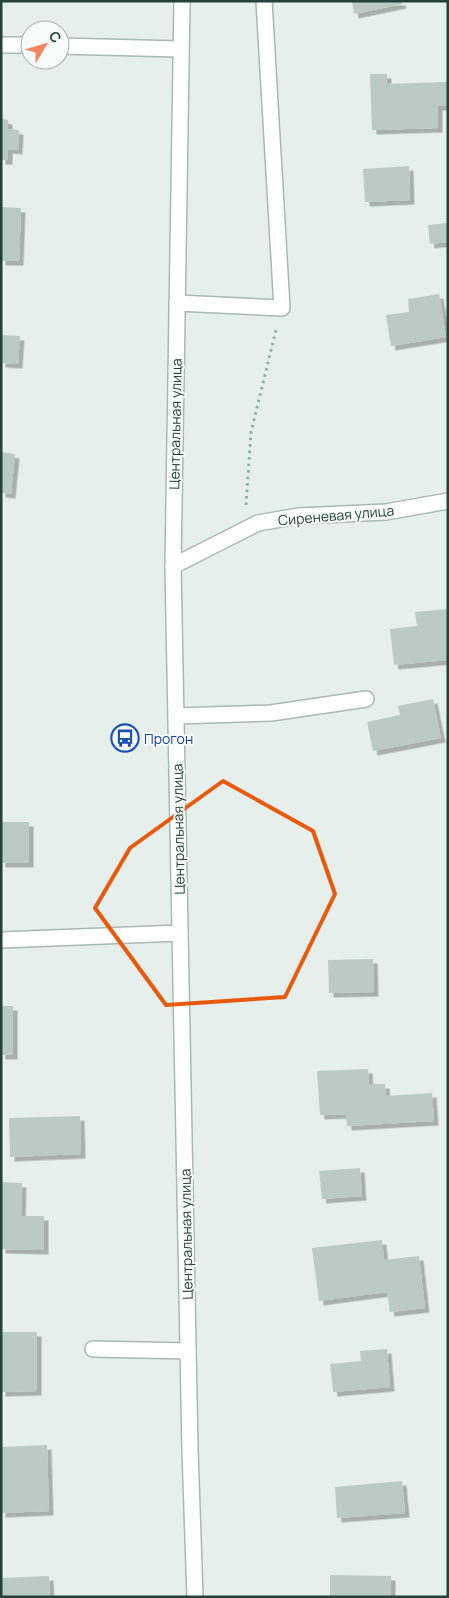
<svg xmlns="http://www.w3.org/2000/svg" width="449" height="1598" font-family="Manrope,sans-serif">
	<style>
		.building { fill: #bbcac4; filter: url(#shadow) }
		.lines { fill: none; stroke-linecap: round; stroke-linejoin: round }
		.lane-casing { stroke: #a8b8b2; stroke-width: 18 }
		.street-casing { stroke: #a8b8b2; stroke-width: 18 }
		.secondary-casing { stroke: #a4bbb3; stroke-width: 18 }
		.path { stroke: #86b3a5; stroke-width: 3; stroke-dasharray: 2.5 4; stroke-linecap: butt }
		.lane { stroke: #fff; stroke-width: 15 }
		.street { stroke: #fff; stroke-width: 15 }
		.secondary { stroke: #fff; stroke-width: 15 }
		.marked { fill: none; stroke: #e8590c; stroke-width: 4; stroke-linejoin: round }
		.labels { text-anchor: middle; dominant-baseline: central; stroke-width: 4; stroke-linejoin: round; paint-order: stroke }
		.street-label { font-size: 14px; fill: #24423a; stroke: #f7fbf9 }
		.transit-label { font-size: 14px; fill: #164399; stroke: #f7fbf9; text-anchor: start }
	</style>
	<defs>
		<filter id="shadow"><feDropShadow dx="4.5" dy="4.5" stdDeviation="0" flood-color="#0004"/></filter>
	</defs>
	<rect width="100%" height="100%" fill="#e6efeb"/>
	<path class="building" d="M 352,1 L 401,1 L 402,4 L 354,14 Z
		M 370,74 L 387,74 L 387,84 L 448,82 L 448,106 L 438,106 L 438,128 L 372,130 Z
		M 1,119 L 8,120 L 8,129 L 19,130 L 18,150 L 8,149 L 8,160 L 1,160 Z
		M 409,166 L 410,200 L 365,202 L 363,169 Z
		M 1,207 L 21,208 L 19,261 L 1,261 Z
		M 448,223 L 448,242 L 430,244 L 428,225 Z
		M 439,294 L 446,337 L 391,346 L 386,315 L 409,312 L 408,299 Z
		M 1,335 L 20,336 L 18,364 L 1,363 Z
		M 1,452 L 15,454 L 11,494 L 1,493 Z
		M 448,609 L 448,660 L 394,665 L 390,629 L 417,626 L 415,612 Z
		M 433,699 L 441,738 L 373,751 L 367,722 L 400,715 L 398,706 Z
		M 1,822 L 29,822 L 29,863 L 1,863 Z
		M 373,959 L 374,992 L 329,993 L 328,960 Z
		M 1,1006 L 13,1006 L 13,1055 L 1,1055 Z
		M 368,1069 L 369,1084 L 385,1084 L 386,1096 L 432,1093 L 434,1121 L 347,1126 L 346,1114 L 320,1115 L 317,1071 Z
		M 80,1116 L 81,1154 L 10,1157 L 9,1118 Z
		M 360,1168 L 362,1196 L 322,1199 L 319,1171 Z
		M 1,1182 L 22,1183 L 21,1216 L 44,1216 L 44,1250 L 1,1249 Z
		M 382,1240 L 384,1260 L 419,1256 L 425,1308 L 390,1312 L 387,1292 L 319,1301 L 312,1248 Z
		M 1,1332 L 37,1332 L 37,1391 L 1,1392 Z
		M 387,1349 L 390,1387 L 333,1392 L 330,1364 L 361,1361 L 360,1351 Z
		M 47,1445 L 49,1511 L 1,1513 L 1,1447 Z
		M 402,1481 L 405,1513 L 337,1518 L 335,1487 Z
		M 330,1575 L 391,1576 L 391,1597 L 330,1597 Z
		M 49,1576 L 50,1597 L 1,1597 L 1,1578 Z"/>
	<g class="lines">
		<g class="lane-casing">
			<path id="lane" d="M 177,303 L 282,308 L 264,1
				M 176,716 L 271,713 L 366,699
				M 1,940 L 180,933
				M 93,1349 L 188,1351"/>
		</g>
		<g class="street-casing">
			<path id="street" d="M 1,45 L 30,45
				M 60,46 L 180,49
				M 173,566 L 258,523 L 299,516 L 386,512 L 448,501"/>
		</g>
		<g class="secondary-casing">
			<path id="secondary" d="M 182,1 L 173,566 L 190,1450 L 195,1597"/>
		</g>
		<path class="path" d="M 246,505 L 251,432 L 276,330"/>
		<use href="#lane" class="lane"/>
		<use href="#street" class="street"/>
		<use href="#secondary" class="secondary"/>
	</g>
	<path class="marked" d="M 223,781 L 313,831 L 335,894 L 285,997 L 166,1005 L 95,908 L 130,848 Z"/>
	<defs>
		<g id="bus-ring" transform="scale(1.4375)"><circle r="9.5" fill="#f7fbf9" stroke="#1a4fb4" stroke-width="1.5"/><path d="M-5-6H5V4H4V6H2V4H-2V6H-4V4H-5ZM-3.5-4V0h7V-4ZM-3.5 1.2v1.5H-2V1.2ZM2 1.2v1.5H3.5V1.2Z" fill="#1a4fb4"/></g>
	</defs>
	<g fill-rule="evenodd">
		<use href="#bus-ring" x="125" y="738"/>
	</g>
	<g class="labels">
		<g class="street-label">
			<text transform="translate(175 424) rotate(-89)">Центральная улица</text>
			<text transform="translate(336 515) rotate(-5)">Сиреневая улица</text>
			<text transform="translate(178 829) rotate(-91)">Центральная улица</text>
			<text transform="translate(186 1234) rotate(-91)">Центральная улица</text>
		</g>
		<g class="transit-label">
			<text x="144" y="738">Прогон</text>
		</g>
	</g>
	<rect width="449" height="1598" fill="none" stroke="#24423a" stroke-width="5"/>
	<g transform="translate(45 45) rotate(52)"><circle r="24" fill="#f7fbf9" stroke="#a3b1ad"/>
	<path d="M0-4L9 19L0 12L-9 19Z" fill="#f4845f"/>
	<text y="-8" font-size="14" font-weight="bold" text-anchor="middle" fill="#24423a">С</text>
	</g>
</svg>
